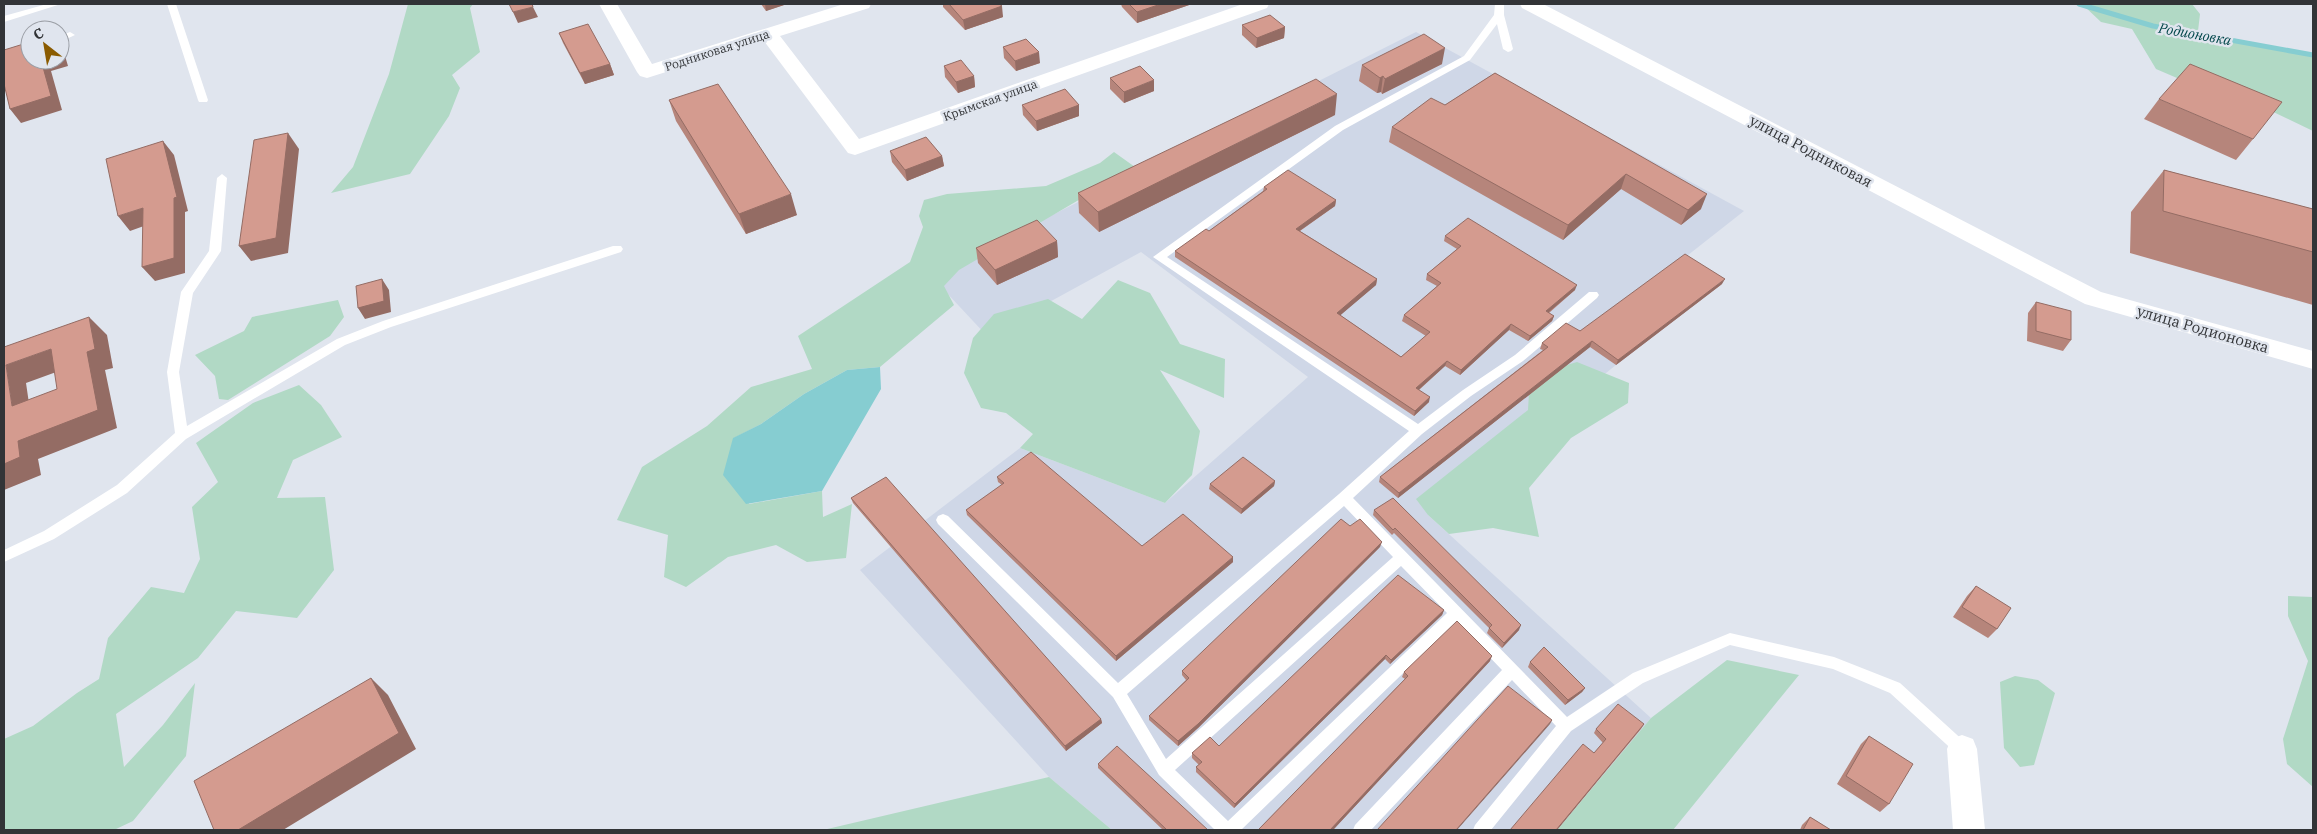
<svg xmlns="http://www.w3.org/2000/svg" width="2317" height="834" font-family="'IBM Plex Serif',serif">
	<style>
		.built { fill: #cfd7e7 }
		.green { fill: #b1d9c5 }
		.water { fill: #86cdd1 }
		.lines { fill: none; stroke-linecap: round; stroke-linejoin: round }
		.stream { stroke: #86cdd1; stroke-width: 5 }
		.lane { fill: #fff; fill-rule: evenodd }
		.street { fill: #fff; fill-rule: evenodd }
		.wall { fill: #b6857b }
		.shaded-wall { fill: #946c64 }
		.building { fill: #d49b8f; stroke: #946c64; fill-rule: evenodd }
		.labels { text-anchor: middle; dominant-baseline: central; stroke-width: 5; stroke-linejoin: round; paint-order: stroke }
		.far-street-label { font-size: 12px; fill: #323437; stroke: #e0e5ee }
		.far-water-label { font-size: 14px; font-style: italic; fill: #01464a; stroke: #e0e5ee }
		.street-label { font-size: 15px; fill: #323437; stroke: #e0e5ee }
	</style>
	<rect width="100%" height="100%" fill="#e0e5ee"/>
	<path class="built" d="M 1416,32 L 1744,211 L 1683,259 L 1722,284 L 1616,365 L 1428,515 L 1651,718 L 1557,830 L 1112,830 L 1049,777 L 860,570 L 1020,448 L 1165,503 L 1308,377 L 1141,252 L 987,336 L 931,276 Z"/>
	<path class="green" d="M 408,4 L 473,4 L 470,8 L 480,52 L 452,75 L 460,88 L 449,116 L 410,174 L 331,193 L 353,167 L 389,74 Z
		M 2082,4 L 2192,4 L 2200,14 L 2198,31 L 2237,43 L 2313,54 L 2313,131 L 2244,98 L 2205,90 L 2156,69 L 2132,29 L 2101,22 Z
		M 1114,152 L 1135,167 L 959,270 L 944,286 L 954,305 L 880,367 L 847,370 L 804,394 L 761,424 L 734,438 L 749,504 L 822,491 L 823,517 L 852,504 L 846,558 L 807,562 L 776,545 L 728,557 L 686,587 L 664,577 L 668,535 L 617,520 L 642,467 L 707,426 L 751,387 L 812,369 L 798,336 L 910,262 L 923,227 L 919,216 L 924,200 L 947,194 L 1046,186 L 1100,163 Z
		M 1118,280 L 1150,293 L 1180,344 L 1225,359 L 1224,398 L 1160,370 L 1200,431 L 1192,475 L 1165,503 L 1020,448 L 1033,434 L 1006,413 L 981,408 L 964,373 L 973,338 L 994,314 L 1048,299 L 1082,319 Z
		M 338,300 L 344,317 L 330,336 L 228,400 L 219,399 L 215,376 L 195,355 L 244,331 L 252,317 Z
		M 1577,362 L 1629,383 L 1628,403 L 1571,438 L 1529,488 L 1539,537 L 1493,528 L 1449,534 L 1428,515 L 1416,499 L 1528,410 L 1530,376 Z
		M 299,385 L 321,405 L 342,437 L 293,460 L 277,498 L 325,497 L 334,570 L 297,618 L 236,611 L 198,658 L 116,714 L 124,767 L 163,725 L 195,683 L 186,756 L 133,821 L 114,830 L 4,830 L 4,739 L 33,726 L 77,693 L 99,679 L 108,638 L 151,587 L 184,593 L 200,559 L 192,507 L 218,482 L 196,443 L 253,403 Z
		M 2288,596 L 2313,597 L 2313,787 L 2287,764 L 2283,739 L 2308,661 L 2288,616 Z
		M 1727,660 L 1799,675 L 1673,830 L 1557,830 L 1651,718 Z
		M 2015,676 L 2038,680 L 2055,693 L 2034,765 L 2020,767 L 2004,748 L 2000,682 Z
		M 1049,777 L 1112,830 L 823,830 Z"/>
	<path class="water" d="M 880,367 L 881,389 L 822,491 L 746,504 L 723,475 L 733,438 L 761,424 L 804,394 L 847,370 Z"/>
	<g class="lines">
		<path class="stream" d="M 2079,4 L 2153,26 L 2313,55"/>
		<path class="lane" d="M 47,4 L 61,4 L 4,22 L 4,16 Z
			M 167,4 L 176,4 L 208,100 L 207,102 L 199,102 L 198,100 Z
			M 1495,4 L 1504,4 L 1504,15 L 1513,49 L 1511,51 L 1508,52 L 1503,49 L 1497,24 L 1470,60 L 1343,130 L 1167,257 L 1418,424 L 1463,390 L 1515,355 L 1589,292 L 1597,292 L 1599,295 L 1597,298 L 1523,361 L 1471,396 L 1422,434 L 1353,498 L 1567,717 L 1633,673 L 1730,633 L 1834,657 L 1900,683 L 1967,744 L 1970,749 L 1967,754 L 1962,756 L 1957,754 L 1890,693 L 1833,669 L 1730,645 L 1643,683 L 1571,731 L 1491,830 L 1473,830 L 1475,825 L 1556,726 L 1512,680 L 1371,830 L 1353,830 L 1355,825 L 1502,670 L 1456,622 L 1241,830 L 1215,830 L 1159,775 L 1113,697 L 938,524 L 936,520 L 938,516 L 943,514 L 948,516 L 1118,683 L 1339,494 L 1409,431 L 1153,257 L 1335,126 L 1464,56 L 1494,15 ZM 1344,506 L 1393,557 L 1166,759 L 1127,694 ZM 1401,566 L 1447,613 L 1228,821 L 1175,770 Z
			M 70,32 L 75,35 L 60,42 L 60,36 Z
			M 222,174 L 227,178 L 221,251 L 193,293 L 179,372 L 187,426 L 337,339 L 383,321 L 613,246 L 621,246 L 623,249 L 621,252 L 391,327 L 345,345 L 186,439 L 127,493 L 54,539 L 4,562 L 4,550 L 44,531 L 117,485 L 175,433 L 167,372 L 181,292 L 209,251 L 217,178 Z"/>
		<path class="street" d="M 599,4 L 617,4 L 652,64 L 844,4 L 871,4 L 869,8 L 780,36 L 859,139 L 1243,4 L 1269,4 L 1267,8 L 855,155 L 848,153 L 764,41 L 647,78 L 640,76 L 637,72 Z
			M 1520,4 L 1543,4 L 2101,292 L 2313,351 L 2313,369 L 2085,304 L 1522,8 Z
			M 1962,735 L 1973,739 L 1977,749 L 1985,830 L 1953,830 L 1947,749 L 1951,739 Z"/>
	</g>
	<path class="wall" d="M 761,4 L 787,4 L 766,11 Z
		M 943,4 L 999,4 L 1003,17 L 965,30 L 943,7 Z
		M 1121,4 L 1192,4 L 1137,23 L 1122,7 Z
		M 1242,25 L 1285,27 L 1284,38 L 1256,48 L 1242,35 Z
		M 559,33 L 610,64 L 614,75 L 585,84 L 563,43 Z
		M 1003,47 L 1040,63 L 1016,71 L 1004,58 Z
		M 1442,64 L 1382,94 L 1381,92 L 1377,93 L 1359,81 L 1362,65 Z
		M 944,66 L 974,76 L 975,87 L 958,93 L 945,77 Z
		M 1495,73 L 1701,209 L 1681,225 L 1621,189 L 1563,240 L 1389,142 L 1392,127 L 1445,105 Z
		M 1110,78 L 1154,91 L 1124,103 L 1110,89 Z
		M 2159,99 L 2253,139 L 2236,160 L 2144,119 Z
		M 669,100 L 797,215 L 746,234 L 676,121 Z
		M 1022,105 L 1079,105 L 1079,116 L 1037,131 L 1023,115 Z
		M 1335,115 L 1099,232 L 1079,213 L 1078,193 Z
		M 890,151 L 942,156 L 944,166 L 907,181 L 892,162 Z
		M 2164,170 L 2313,209 L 2313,305 L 2130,253 L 2131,212 Z
		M 1264,187 L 1336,200 L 1335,206 L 1300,231 L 1377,279 L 1376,285 L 1340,315 L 1401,357 L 1426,336 L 1402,321 L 1404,315 L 1437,286 L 1426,280 L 1427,274 L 1457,249 L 1444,241 L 1445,236 L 1575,290 L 1549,313 L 1554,316 L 1552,321 L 1528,341 L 1509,330 L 1460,375 L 1445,366 L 1419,390 L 1429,402 L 1414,416 L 1175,257 L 1175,251 L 1209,231 L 1263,191 Z
		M 1057,241 L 1058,257 L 997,285 L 978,263 L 976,248 Z
		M 1722,284 L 1616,365 L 1590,347 L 1398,498 L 1379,482 L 1380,477 L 1543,350 L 1540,349 L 1542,343 Z
		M 2036,302 L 2071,340 L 2063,351 L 2027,341 L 2028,313 Z
		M 997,477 L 1142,546 L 1233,562 L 1116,661 L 967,515 L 966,510 L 1002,485 L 998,482 Z
		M 1275,481 L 1274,486 L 1241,514 L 1209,489 L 1210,484 Z
		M 851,498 L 1101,719 L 1102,723 L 1066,751 L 853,503 Z
		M 1374,510 L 1519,630 L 1502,648 L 1487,633 L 1489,628 L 1394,533 L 1392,535 L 1373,515 Z
		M 1380,547 L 1198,728 L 1178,746 L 1149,720 L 1149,716 L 1186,680 L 1182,675 L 1182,671 Z
		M 1976,586 L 1997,629 L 1988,638 L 1953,617 L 1967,596 Z
		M 1444,610 L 1442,615 L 1390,664 L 1385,659 L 1234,808 L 1196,772 L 1196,767 L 1199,765 L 1192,758 L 1192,753 L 1219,746 Z
		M 1490,661 L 1333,830 L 1259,830 L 1259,829 L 1405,679 L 1402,677 L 1404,672 Z
		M 1530,662 L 1585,688 L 1582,692 L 1565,705 L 1528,667 Z
		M 1644,724 L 1641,729 L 1557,830 L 1594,753 L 1603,743 L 1594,733 L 1596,729 Z
		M 1869,736 L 1889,804 L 1880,812 L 1837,784 L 1861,744 Z
		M 1098,764 L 1208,830 L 1163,830 L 1098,768 Z
		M 1810,817 L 1831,830 L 1800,830 L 1802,825 Z"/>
	<path class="shaded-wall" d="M 765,4 L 787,4 L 766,11 Z
		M 1161,4 L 1192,4 L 1137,23 L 1137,12 Z
		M 1002,6 L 1003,17 L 965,30 L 963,20 Z
		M 533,7 L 538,17 L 518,23 L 513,12 Z
		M 1285,27 L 1284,38 L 1256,48 L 1257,38 Z
		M 60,46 L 63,49 L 68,66 L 51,71 L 62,110 L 21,123 L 10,109 L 41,60 L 60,60 Z
		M 1445,48 L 1442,64 L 1382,94 L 1385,79 Z
		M 1039,52 L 1040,63 L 1016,71 L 1015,61 Z
		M 610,64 L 614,75 L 585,84 L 580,73 Z
		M 974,76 L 975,87 L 958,93 L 956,82 Z
		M 1383,76 L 1381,92 L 1377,93 L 1380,78 Z
		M 1154,80 L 1154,91 L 1124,103 L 1124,92 Z
		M 1337,94 L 1335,115 L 1099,232 L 1098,212 Z
		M 1079,105 L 1079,116 L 1037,131 L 1036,121 Z
		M 288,133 L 299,149 L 288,253 L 251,261 L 239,246 Z
		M 163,141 L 174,155 L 188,211 L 185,212 L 185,273 L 155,281 L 142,267 Z
		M 942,156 L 944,166 L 907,181 L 905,170 Z
		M 1626,174 L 1621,189 L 1563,240 L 1568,225 Z
		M 791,194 L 797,215 L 746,234 L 739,214 Z
		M 1707,194 L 1701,209 L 1681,225 L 1688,210 Z
		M 1336,200 L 1335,206 L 1295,234 L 1296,229 Z
		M 143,208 L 155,222 L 130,231 L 118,216 Z
		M 1057,241 L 1058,257 L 997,285 L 995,270 Z
		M 382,279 L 389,290 L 391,312 L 365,319 L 358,308 Z
		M 1377,279 L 1376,285 L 1336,319 L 1337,313 Z
		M 1725,279 L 1722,284 L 1616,365 L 1618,360 Z
		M 1577,285 L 1575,290 L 1544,316 L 1546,311 Z
		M 1554,316 L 1552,321 L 1528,341 L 1530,336 Z
		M 89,317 L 107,335 L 113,368 L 105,370 L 117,428 L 38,459 L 41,475 L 4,490 L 4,464 L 18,441 L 87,352 Z
		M 1511,324 L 1509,330 L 1460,375 L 1461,370 Z
		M 1592,341 L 1590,347 L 1398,498 L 1399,493 Z
		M 51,349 L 70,367 L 26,383 L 32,424 L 12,406 L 6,365 Z
		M 1447,361 L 1445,366 L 1415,393 L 1416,388 Z
		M 1430,397 L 1429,402 L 1414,416 L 1415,411 Z
		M 1275,481 L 1274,486 L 1241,514 L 1242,509 Z
		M 1382,542 L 1380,547 L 1198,728 L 1178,746 L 1178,741 Z
		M 1233,557 L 1233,562 L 1116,661 L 1116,656 Z
		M 1444,610 L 1442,615 L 1390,664 L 1391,660 Z
		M 1521,625 L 1519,630 L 1502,648 L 1504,643 Z
		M 1386,655 L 1385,659 L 1234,808 L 1235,804 Z
		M 1492,656 L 1490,661 L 1333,830 L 1330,830 Z
		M 371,678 L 388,695 L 416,749 L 283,830 L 238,830 Z
		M 1585,688 L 1582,692 L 1565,705 L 1568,700 Z
		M 1101,719 L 1102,723 L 1066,751 L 1065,746 Z
		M 1552,720 L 1550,724 L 1457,830 L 1456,830 Z
		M 1644,724 L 1557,830 L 1556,830 Z"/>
	<path class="building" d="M 509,4 L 532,4 L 533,7 L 513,12 Z
		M 949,4 L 999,4 L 1002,6 L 963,20 Z
		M 1129,4 L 1161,4 L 1137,12 Z
		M 1270,15 L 1285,27 L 1257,38 L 1242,25 Z
		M 588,24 L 610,64 L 580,73 L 559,33 Z
		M 1424,34 L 1445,48 L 1385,79 L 1383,76 L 1380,78 L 1362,65 Z
		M 1026,39 L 1039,52 L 1015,61 L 1003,47 Z
		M 30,42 L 30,60 L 41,60 L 51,96 L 10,109 L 4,84 L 4,50 Z
		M 961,60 L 974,76 L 956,82 L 944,66 Z
		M 2190,64 L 2282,102 L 2253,139 L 2159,99 Z
		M 1140,66 L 1154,80 L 1124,92 L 1110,78 Z
		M 1495,73 L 1707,194 L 1688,210 L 1626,174 L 1568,225 L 1392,127 L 1431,98 L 1445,105 Z
		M 1316,79 L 1337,94 L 1098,212 L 1078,193 Z
		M 718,84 L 791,194 L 739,214 L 669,100 Z
		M 1065,89 L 1079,105 L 1036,121 L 1022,105 Z
		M 288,133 L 276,238 L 239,246 L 254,140 Z
		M 926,137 L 942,156 L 905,170 L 890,151 Z
		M 163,141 L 177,197 L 174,198 L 174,258 L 142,267 L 143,208 L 118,216 L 106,159 Z
		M 1288,170 L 1336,200 L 1296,229 L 1377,279 L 1337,313 L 1401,357 L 1430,332 L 1404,315 L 1441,283 L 1427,274 L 1461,246 L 1445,236 L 1468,218 L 1577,285 L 1546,311 L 1554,316 L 1530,336 L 1511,324 L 1461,370 L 1447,361 L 1416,388 L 1430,397 L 1415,411 L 1175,251 L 1206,229 L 1209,231 L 1267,189 L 1264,187 Z
		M 2164,170 L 2313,209 L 2313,252 L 2163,211 Z
		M 1037,220 L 1057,241 L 995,270 L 976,248 Z
		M 1685,254 L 1725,279 L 1618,360 L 1592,341 L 1399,493 L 1380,477 L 1548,347 L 1542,343 L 1566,323 L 1580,331 Z
		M 382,279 L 384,301 L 358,308 L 356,286 Z
		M 2036,302 L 2071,311 L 2071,340 L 2036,331 Z
		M 89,317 L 95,349 L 87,352 L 98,410 L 18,441 L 20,457 L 4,464 L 4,347 ZM 51,349 L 57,389 L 12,406 L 6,365 Z
		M 1031,452 L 1142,546 L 1183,514 L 1233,557 L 1116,656 L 966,510 L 1004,483 L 997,477 Z
		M 1243,457 L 1275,481 L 1242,509 L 1210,484 Z
		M 886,477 L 1101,719 L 1065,746 L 851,498 Z
		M 1393,498 L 1521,625 L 1504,643 L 1489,628 L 1492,625 L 1395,528 L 1393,530 L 1374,510 Z
		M 1341,519 L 1350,526 L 1360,519 L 1382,542 L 1198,724 L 1178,741 L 1149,716 L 1189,678 L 1182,671 Z
		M 1398,575 L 1444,610 L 1391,660 L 1386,655 L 1235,804 L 1196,767 L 1202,762 L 1192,753 L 1210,737 L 1219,746 Z
		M 1976,586 L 2011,608 L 1997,629 L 1962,607 Z
		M 1457,621 L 1492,656 L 1330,830 L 1260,830 L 1259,829 L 1408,676 L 1404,672 Z
		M 1544,647 L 1585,688 L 1568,700 L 1530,662 Z
		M 371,678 L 399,733 L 238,830 L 214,830 L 194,781 Z
		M 1508,686 L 1552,720 L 1456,830 L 1377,830 Z
		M 1618,704 L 1644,724 L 1556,830 L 1510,830 L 1583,744 L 1594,753 L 1606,739 L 1596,729 Z
		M 1869,736 L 1913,764 L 1889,804 L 1846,776 Z
		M 1117,746 L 1208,830 L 1167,830 L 1098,764 Z
		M 1810,817 L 1831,830 L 1803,830 Z"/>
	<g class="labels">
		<g class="far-street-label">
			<text transform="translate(717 50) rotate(-18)">Родниковая улица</text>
			<text transform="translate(990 100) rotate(-20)">Крымская улица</text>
		</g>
		<g class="far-water-label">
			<text transform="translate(2195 34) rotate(10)">Родионовка</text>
		</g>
		<g class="street-label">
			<text transform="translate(1811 151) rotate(28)">улица Родниковая</text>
			<text transform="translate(2203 329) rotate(16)">улица Родионовка</text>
		</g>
	</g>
	<rect width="2317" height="834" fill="none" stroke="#323437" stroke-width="10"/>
	<g transform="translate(45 45) rotate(329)"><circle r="24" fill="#e0e5ee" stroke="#9a9ea5"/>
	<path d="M0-4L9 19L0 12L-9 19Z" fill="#8a5b00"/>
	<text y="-8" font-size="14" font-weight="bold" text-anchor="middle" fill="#323437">С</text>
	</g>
</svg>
